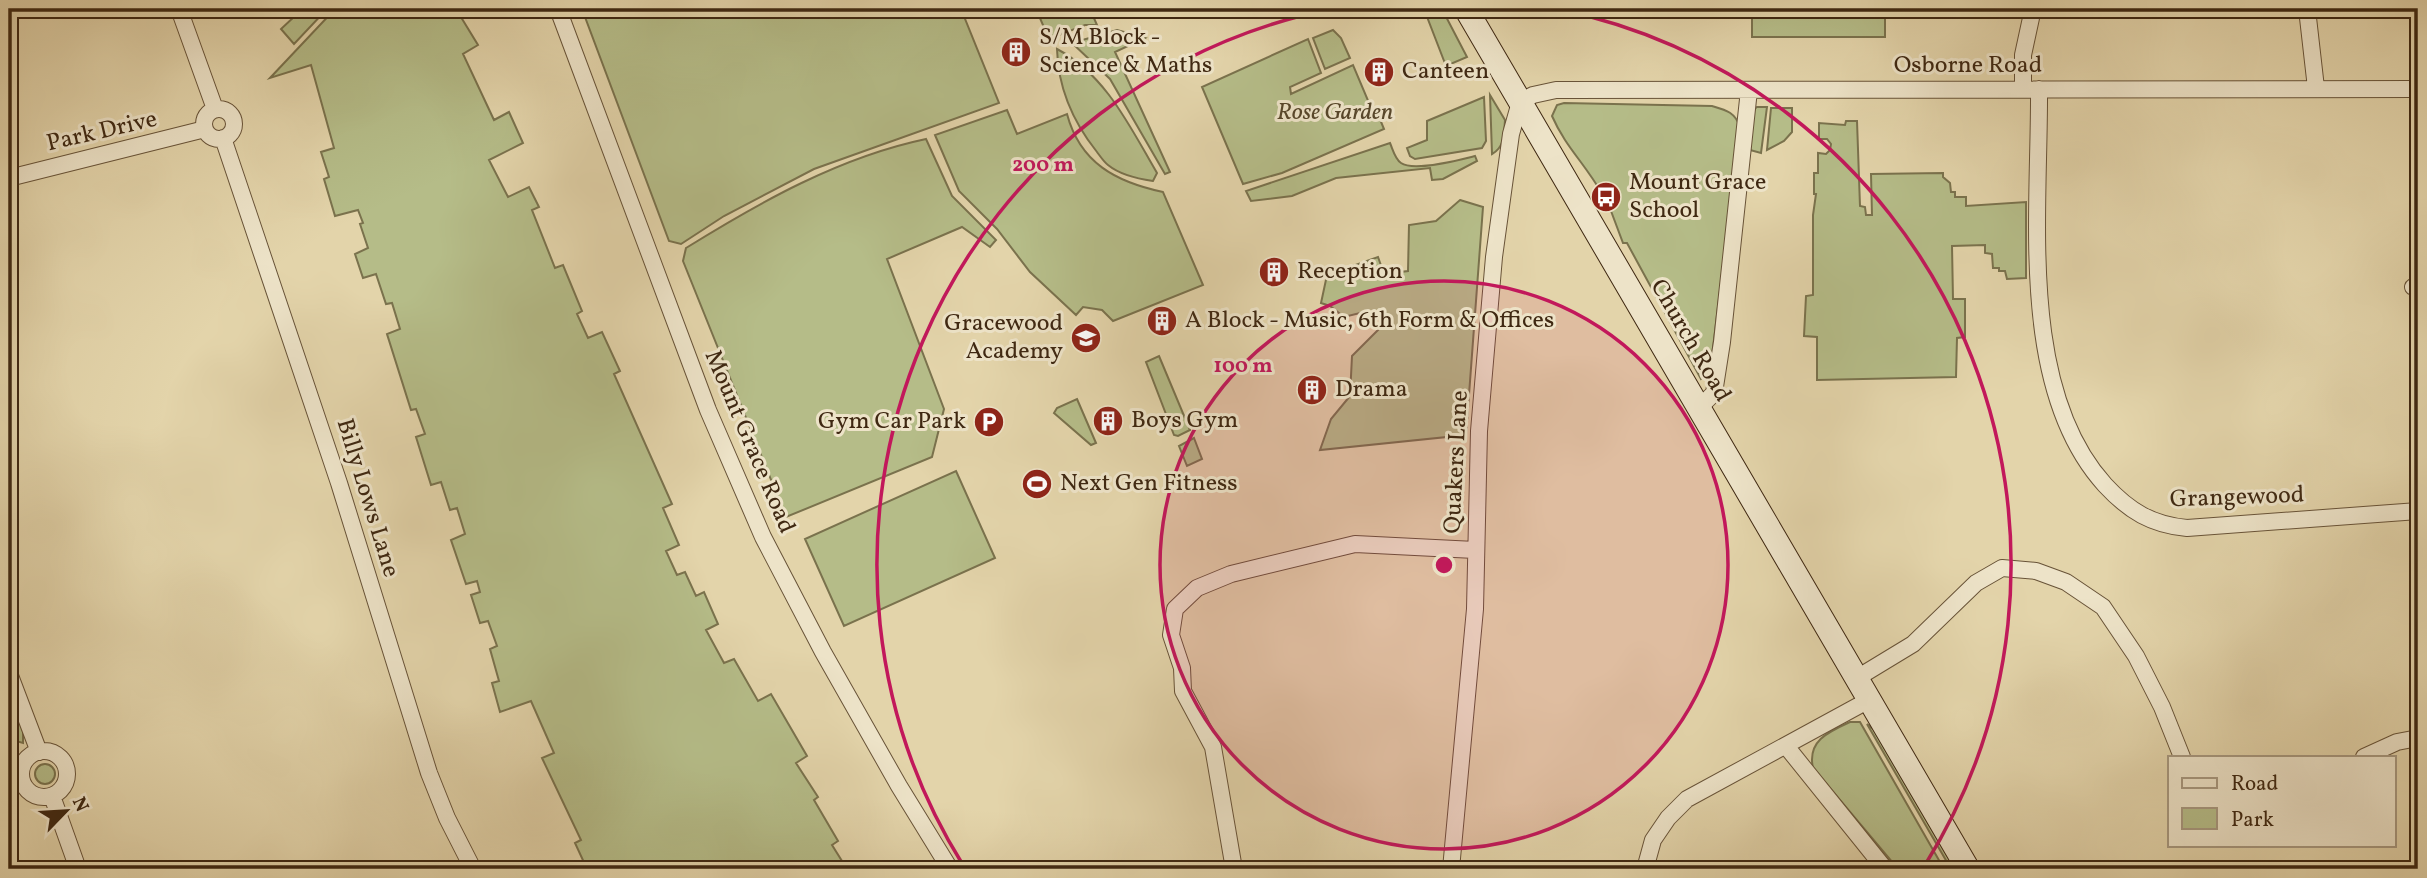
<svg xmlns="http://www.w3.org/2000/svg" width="2427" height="878" font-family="Vollkorn,serif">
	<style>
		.green { fill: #b5bc88; stroke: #7a724d; stroke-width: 2 }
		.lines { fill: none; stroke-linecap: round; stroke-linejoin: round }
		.street-casing { stroke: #685338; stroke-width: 18 }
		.secondary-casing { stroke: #3f2812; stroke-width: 25 }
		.street { stroke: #ede3c8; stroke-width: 16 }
		.secondary { stroke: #ede3c8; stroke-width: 23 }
		.ring { fill: none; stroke: #c2185b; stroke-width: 3.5 }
		.labels { text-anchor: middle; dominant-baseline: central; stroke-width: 6; stroke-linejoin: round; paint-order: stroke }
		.poi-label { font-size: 24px; fill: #3f2812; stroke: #ede3c8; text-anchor: start }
		.street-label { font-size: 24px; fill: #3f2812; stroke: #ede3c8 }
		.park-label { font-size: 24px; font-style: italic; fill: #57462a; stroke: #ede3c8 }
		.centre { fill: #c2185b; stroke: #ede3c8; stroke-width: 3.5 }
		.ring-label { font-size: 21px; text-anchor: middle; font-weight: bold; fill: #c2185b; stroke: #ede3c8; stroke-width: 6; stroke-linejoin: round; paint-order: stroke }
	</style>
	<rect width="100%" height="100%" fill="#e3d4aa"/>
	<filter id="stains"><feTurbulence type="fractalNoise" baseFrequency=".00286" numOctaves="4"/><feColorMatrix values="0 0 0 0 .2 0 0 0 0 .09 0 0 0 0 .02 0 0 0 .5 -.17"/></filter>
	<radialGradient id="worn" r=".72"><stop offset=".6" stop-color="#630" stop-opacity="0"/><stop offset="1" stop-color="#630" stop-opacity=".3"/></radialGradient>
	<path class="green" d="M 289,9 L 327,9 L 294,44 L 281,29 L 296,15 Z
		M 335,9 L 456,9 L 478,45 L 463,54 L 494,120 L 509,112 L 523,143 L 489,160 L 508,197 L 529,187 L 539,207 L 532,210 L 555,268 L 563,265 L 582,311 L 577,314 L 588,338 L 602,332 L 620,371 L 614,374 L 672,504 L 663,508 L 679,545 L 666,551 L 677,575 L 685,572 L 696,596 L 704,592 L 718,624 L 706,630 L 724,663 L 734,659 L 758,701 L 771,694 L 807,756 L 796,763 L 818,797 L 814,800 L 838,841 L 832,845 L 847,869 L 587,869 L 575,843 L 581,840 L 542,758 L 554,753 L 531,701 L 500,712 L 492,683 L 499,681 L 490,649 L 497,646 L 488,621 L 480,623 L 471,595 L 480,592 L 477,581 L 466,584 L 451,540 L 465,534 L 457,508 L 450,510 L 441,482 L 431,485 L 416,437 L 425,434 L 416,409 L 411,410 L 387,334 L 400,329 L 392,303 L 386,304 L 376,274 L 363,278 L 355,254 L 368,248 L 360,224 L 363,223 L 358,210 L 335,216 L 324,179 L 329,177 L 321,152 L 334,148 L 311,65 L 270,78 Z
		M 582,9 L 961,9 L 999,103 L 814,169 L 724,216 L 681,244 L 669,241 Z
		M 1036,9 L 1090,9 L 1097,25 L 1085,25 L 1049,39 Z
		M 1424,9 L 1442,9 L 1467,57 L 1446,66 Z
		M 1752,9 L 1885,9 L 1885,37 L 1752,37 Z
		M 1117,30 L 1145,38 L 1115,52 L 1170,172 L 1165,174 L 1110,79 L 1072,43 Z
		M 1333,30 L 1341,38 L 1350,58 L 1325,69 L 1313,38 Z
		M 1308,39 L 1321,73 L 1290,87 L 1291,94 L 1353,65 L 1369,103 L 1377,112 L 1384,129 L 1282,173 L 1243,184 L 1202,87 Z
		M 1057,49 C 1106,75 1130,127 1157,173 L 1153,181 C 1139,179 1119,174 1108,165 C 1104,162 1100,156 1097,152 C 1073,122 1058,88 1057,49 Z
		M 1490,95 L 1505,120 C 1504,133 1505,147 1492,154 Z
		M 1484,97 L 1486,141 L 1482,148 L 1415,159 L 1410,156 L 1407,148 L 1427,140 L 1427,121 Z
		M 1564,103 L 1712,106 C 1726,110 1735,112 1740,127 L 1710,372 L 1701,379 L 1627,243 L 1623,243 L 1608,203 L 1611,201 L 1605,190 L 1601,192 C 1585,164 1565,146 1552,116 L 1557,105 Z
		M 1757,107 L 1767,107 L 1761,153 L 1750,150 L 1753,110 Z
		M 1771,108 L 1792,108 L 1792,132 L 1784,141 L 1767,150 Z
		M 1007,110 L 1017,134 L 1067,114 C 1080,163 1116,182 1163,192 L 1203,285 L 1113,321 L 1102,310 L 1083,307 L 1076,315 L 1030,272 L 997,229 L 959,191 L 935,135 Z
		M 1846,121 L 1857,121 L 1860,206 L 1865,207 L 1866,215 L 1872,215 L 1871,174 L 1943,173 L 1943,177 L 1950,183 L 1951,192 L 1955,192 L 1955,197 L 1966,197 L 1966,206 L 2026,202 L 2026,278 L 2007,279 L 2005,271 L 1999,271 L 1999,268 L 1993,268 L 1992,254 L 1985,253 L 1985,245 L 1952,246 L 1953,299 L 1965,299 L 1965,337 L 1957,338 L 1956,377 L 1817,380 L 1817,337 L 1804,336 L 1806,296 L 1813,295 L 1813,215 L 1816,194 L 1814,194 L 1814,173 L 1818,173 L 1818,153 L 1826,154 L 1830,150 L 1831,144 L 1827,139 L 1819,139 L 1819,123 L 1845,125 Z
		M 926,139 L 952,196 L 996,240 L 990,247 L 962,227 L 887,259 L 944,409 L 932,457 L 786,517 L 683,261 L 686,248 C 760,202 840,157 926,139 Z
		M 1390,143 C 1393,150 1395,159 1401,163 C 1414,172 1459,160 1475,156 L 1477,161 L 1443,179 L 1432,180 L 1430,168 L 1336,178 L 1292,196 L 1251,201 L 1246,191 Z
		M 1460,200 L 1483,207 L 1466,435 L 1320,450 L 1331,419 L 1350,396 L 1352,356 L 1380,328 L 1382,319 L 1364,312 L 1344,317 L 1330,306 L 1321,303 L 1327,275 L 1378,257 L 1384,274 L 1408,271 L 1409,225 L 1436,221 Z
		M 1159,356 L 1190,430 L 1178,436 L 1174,435 L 1146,362 Z
		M 1077,399 L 1096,443 L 1091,445 L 1054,413 L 1057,408 Z
		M 1194,438 L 1202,459 L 1187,466 L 1179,446 Z
		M 956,471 L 995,558 L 844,626 L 805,539 Z
		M 9,697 L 11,697 L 23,731 L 23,743 L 9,739 Z
		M 1850,722 L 1860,722 L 1944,869 L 1898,869 L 1813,768 C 1807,741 1828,732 1850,722 Z
		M 1867,724 L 1876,731 L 1956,869 L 1951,869 Z
		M35 774a10 10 0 1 1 20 0a10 10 0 1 1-20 0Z"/>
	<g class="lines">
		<g class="street-casing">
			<path id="street" d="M 179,9 L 215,109
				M 558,9 L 708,410 L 763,537 L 823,652 L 899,786 L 950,869
				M 2307,9 L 2316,88
				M 2023,88 L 2023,55 L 2031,18 L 2031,9
				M 2039,89 C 2040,211 2017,388 2105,485 C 2129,511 2152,525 2187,528 L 2418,511
				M204 124a15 15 0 1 1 30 0a15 15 0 1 1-30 0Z
				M 223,138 L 339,483 L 429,773 L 447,818 L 473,869
				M 9,178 L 205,129
				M 2413,287 L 2418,284
				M 1699,408 L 1714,393 L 1722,342 L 1749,90
				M 9,673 L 39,752
				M 1857,678 L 1913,644 L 1976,583 L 2002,568 L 2036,571 L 2066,582 L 2103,607 L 2136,656 L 2162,707 L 2182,757
				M 1786,746 L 1885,869
				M21 774a23 23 0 1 1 46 0a23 23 0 1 1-46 0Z
				M 2364,757 L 2397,742 L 2418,738
				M 52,796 L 78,869
				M 1234,869 L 1213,747 L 1183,691 L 1182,668 L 1171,635 L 1175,609 L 1197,588 L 1231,574 L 1355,544 L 1475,550
				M 1451,869 L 1475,609 L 1479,431 L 1494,257 L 1511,134 L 1520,102 L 1533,95 L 1556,90 L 2418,89
				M 1645,869 L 1653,840 L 1668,818 L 1687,799 L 1869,700"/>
		</g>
		<g class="secondary-casing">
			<path id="secondary" d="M 1466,9 L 1968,869"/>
		</g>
		<use href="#street" class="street"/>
		<use href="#secondary" class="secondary"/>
	</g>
	<circle cx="1444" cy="565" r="284" fill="#c2185b" fill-opacity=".12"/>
	<g class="ring">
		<circle cx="1444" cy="565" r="284"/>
		<path d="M963 865A567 567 0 0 1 1331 9M1557 9A567 567 0 0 1 1925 865"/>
	</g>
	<defs>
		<g id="building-disc" transform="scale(1.575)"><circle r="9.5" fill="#8f2418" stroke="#ede3c8"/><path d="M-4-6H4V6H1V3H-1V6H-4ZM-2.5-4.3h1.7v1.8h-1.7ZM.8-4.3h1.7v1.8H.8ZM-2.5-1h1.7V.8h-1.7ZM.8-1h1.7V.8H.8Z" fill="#fff"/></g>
		<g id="bus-disc" transform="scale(1.575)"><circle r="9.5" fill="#8f2418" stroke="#ede3c8"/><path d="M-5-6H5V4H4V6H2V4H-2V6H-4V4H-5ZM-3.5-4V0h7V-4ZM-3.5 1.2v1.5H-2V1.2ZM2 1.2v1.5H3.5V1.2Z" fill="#fff"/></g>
		<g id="school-disc" transform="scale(1.575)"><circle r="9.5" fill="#8f2418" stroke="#ede3c8"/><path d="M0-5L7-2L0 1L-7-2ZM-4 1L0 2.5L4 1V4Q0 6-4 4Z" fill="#fff"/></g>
		<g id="parking-disc" transform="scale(1.575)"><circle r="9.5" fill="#8f2418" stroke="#ede3c8"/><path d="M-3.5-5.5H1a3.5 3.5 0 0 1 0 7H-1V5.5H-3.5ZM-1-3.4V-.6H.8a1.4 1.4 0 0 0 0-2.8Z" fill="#fff"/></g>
		<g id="stadium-disc" transform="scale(1.575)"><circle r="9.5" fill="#8f2418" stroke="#ede3c8"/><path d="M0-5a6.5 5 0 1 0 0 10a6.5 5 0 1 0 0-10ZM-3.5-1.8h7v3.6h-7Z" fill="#fff"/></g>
	</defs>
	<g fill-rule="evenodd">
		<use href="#building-disc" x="1016" y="52"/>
		<use href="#building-disc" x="1379" y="72"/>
		<use href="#bus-disc" x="1606" y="197"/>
		<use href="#building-disc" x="1274" y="272"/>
		<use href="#building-disc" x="1162" y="321"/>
		<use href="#school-disc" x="1086" y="338"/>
		<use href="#building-disc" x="1312" y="390"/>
		<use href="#building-disc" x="1108" y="421"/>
		<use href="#parking-disc" x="989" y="422"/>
		<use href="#stadium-disc" x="1037" y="484"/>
	</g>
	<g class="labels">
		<g class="poi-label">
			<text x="1039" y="38">S/M Block -<tspan x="1039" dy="28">Science &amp; Maths</tspan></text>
			<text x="1402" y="72">Canteen</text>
			<text x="1629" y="183">Mount Grace<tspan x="1629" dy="28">School</tspan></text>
			<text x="1297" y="272">Reception</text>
			<text x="1185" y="321">A Block - Music, 6th Form &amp; Offices</text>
			<text x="1063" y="324" text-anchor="end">Gracewood<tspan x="1063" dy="28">Academy</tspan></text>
			<text x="1335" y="390">Drama</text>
			<text x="1131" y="421">Boys Gym</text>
			<text x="966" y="422" text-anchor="end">Gym Car Park</text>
			<text x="1060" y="484">Next Gen Fitness</text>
		</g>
		<g class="street-label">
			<text x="1968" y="66">Osborne Road</text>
			<text transform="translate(102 132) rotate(-13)">Park Drive</text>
			<text transform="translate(1690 341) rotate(60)">Church Road</text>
			<text transform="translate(749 442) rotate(67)">Mount Grace Road</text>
			<text transform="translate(1457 462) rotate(-87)">Quakers Lane</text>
			<text transform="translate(367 498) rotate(73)">Billy Lows Lane</text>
			<text transform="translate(2237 498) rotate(-2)">Grangewood</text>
		</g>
		<g class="park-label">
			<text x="1335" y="113">Rose Garden</text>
		</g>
	</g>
	<circle cx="1444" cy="565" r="10" class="centre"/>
	<g class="ring-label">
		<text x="1043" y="171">200 m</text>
		<text x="1243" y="372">100 m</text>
	</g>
	<rect width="2427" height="878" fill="none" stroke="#e3d4aa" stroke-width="35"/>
	<rect x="10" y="10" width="2406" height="857" fill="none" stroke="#3f2812" stroke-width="3.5"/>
	<rect x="18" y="18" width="2392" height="843" fill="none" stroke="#3f2812" stroke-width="2"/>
	<rect x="2168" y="756" width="228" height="91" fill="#ede3c8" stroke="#a7987f" stroke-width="2"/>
	<rect x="2182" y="778" width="35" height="10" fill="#ede3c8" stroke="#a7987f" stroke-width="2"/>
	<text x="2231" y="790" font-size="21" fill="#3f2812">Road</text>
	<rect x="2182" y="808" width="35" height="21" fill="#b5bc88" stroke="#a7987f" stroke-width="2"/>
	<text x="2231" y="826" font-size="21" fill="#3f2812">Park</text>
	<g transform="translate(66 811) rotate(65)" stroke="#ede3c8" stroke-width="5" paint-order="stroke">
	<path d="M0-5L12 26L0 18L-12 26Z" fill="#3f2812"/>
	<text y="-10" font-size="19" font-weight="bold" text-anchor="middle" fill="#3f2812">N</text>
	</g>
	<rect width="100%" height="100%" filter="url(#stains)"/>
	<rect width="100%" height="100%" fill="url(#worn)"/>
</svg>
